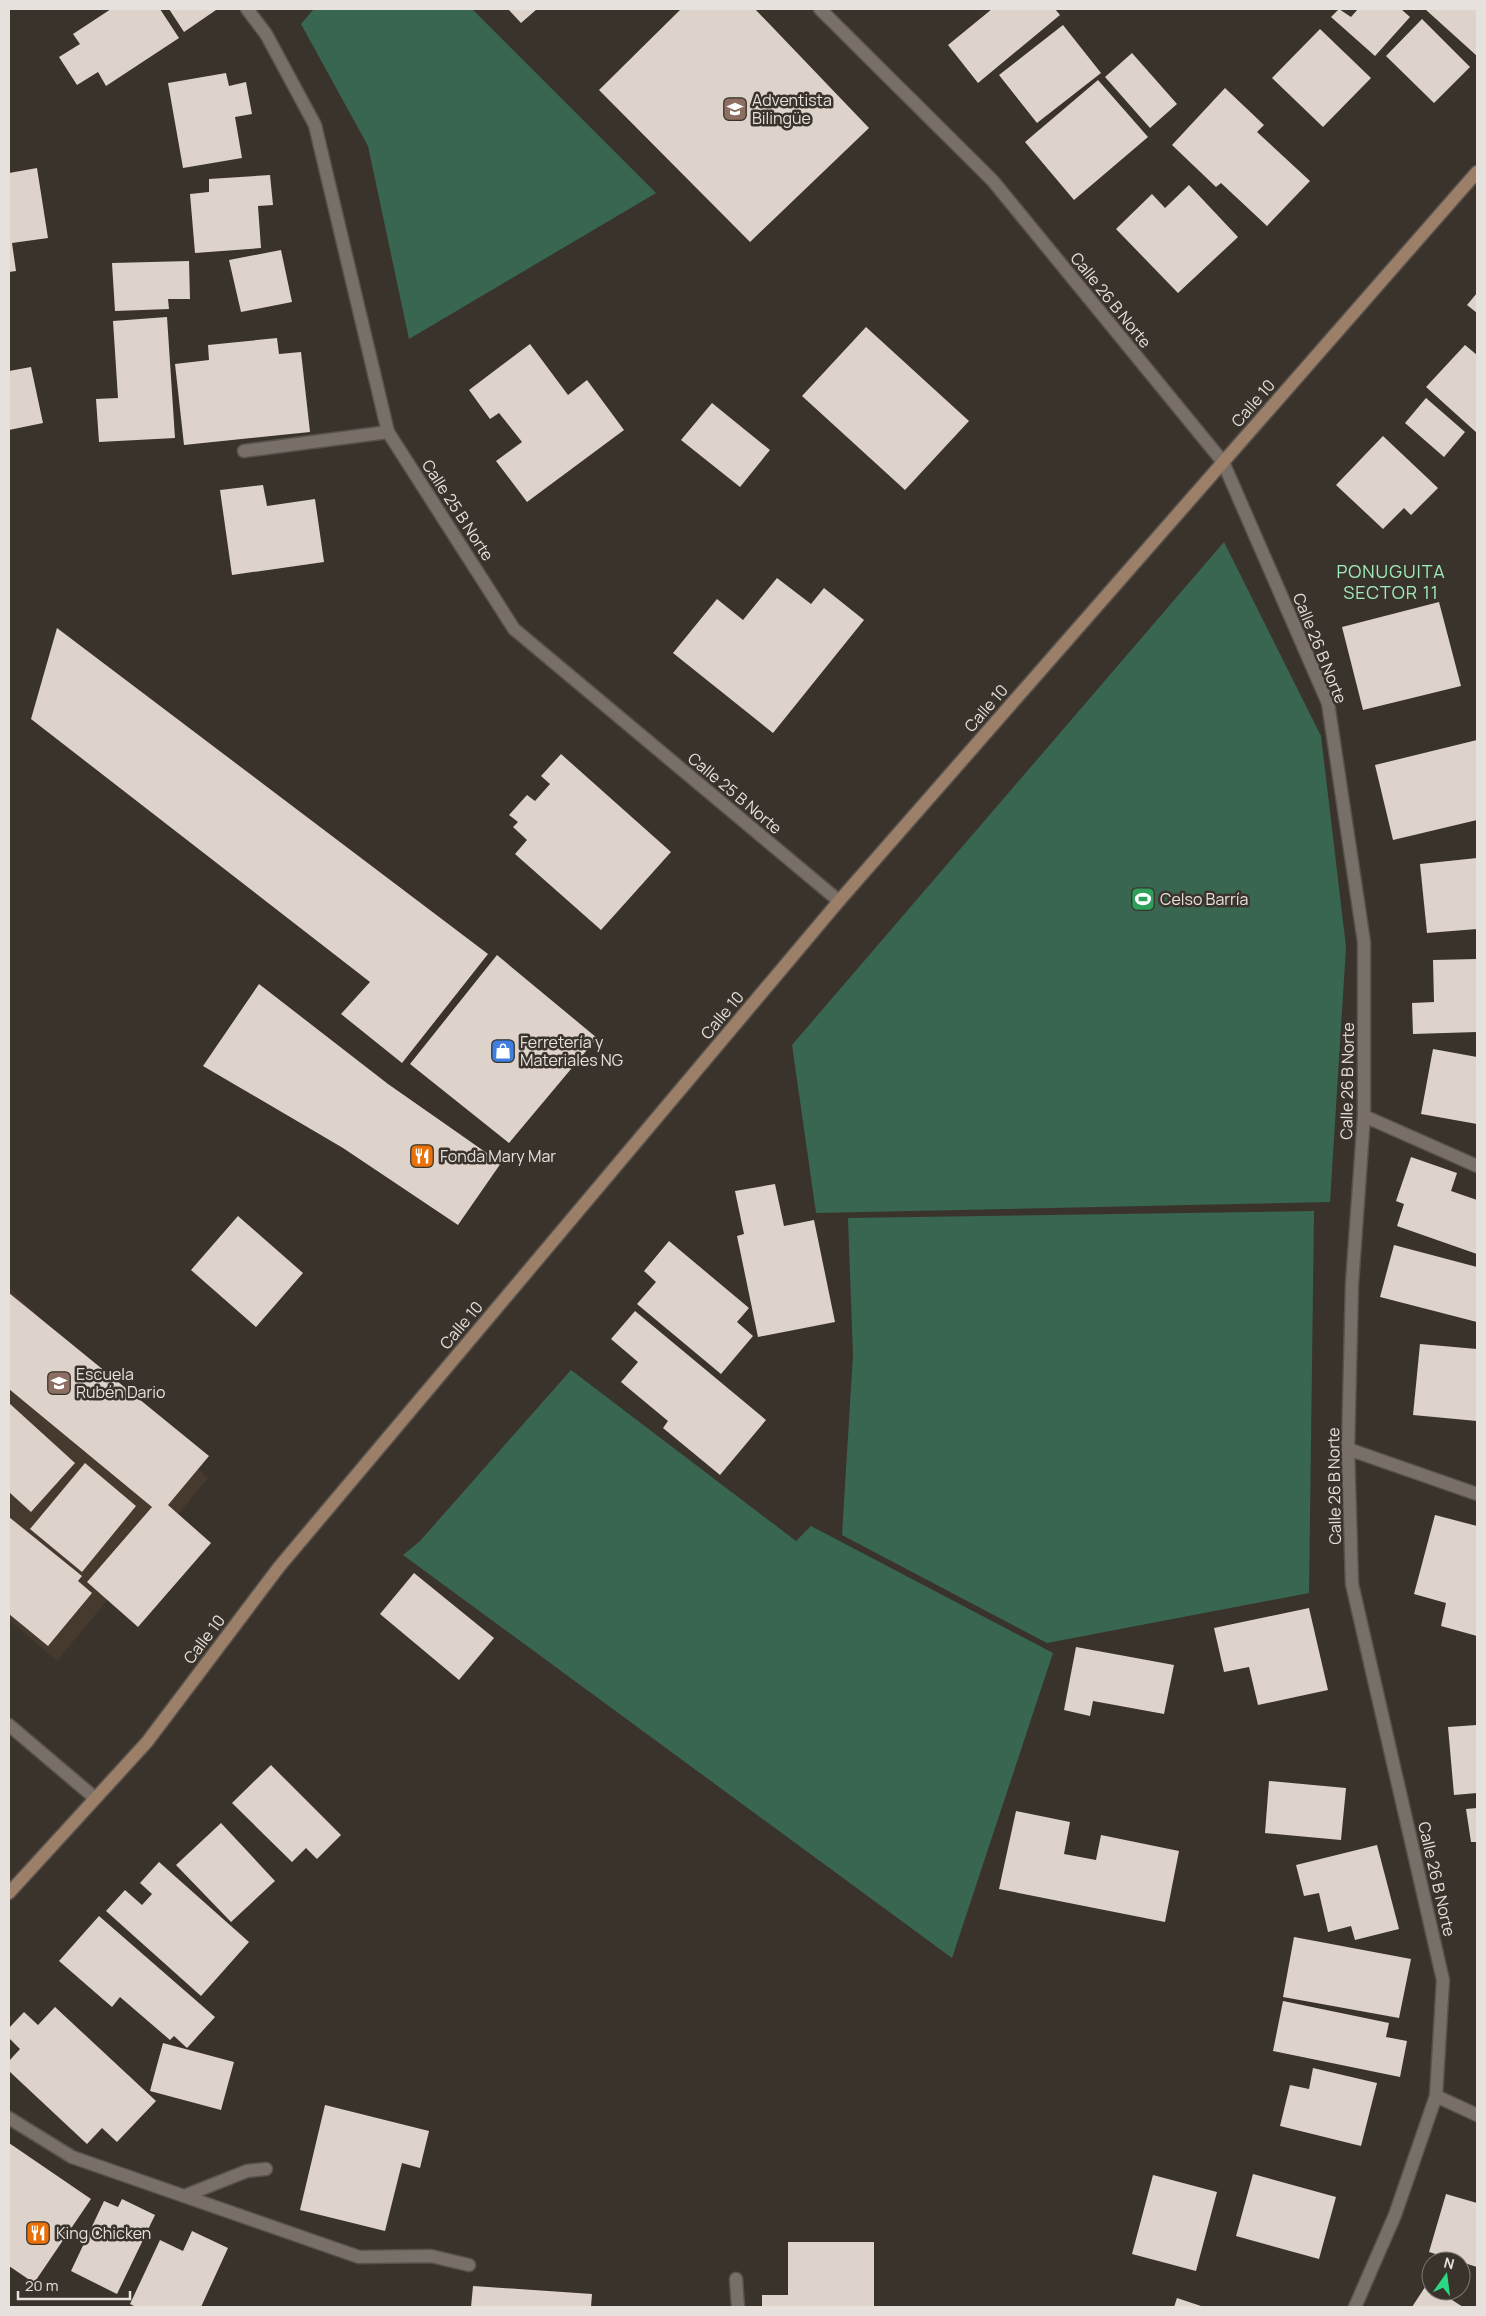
<svg xmlns="http://www.w3.org/2000/svg" width="1486" height="2316" font-family="Manrope,sans-serif">
	<style>
		.built { fill: #463a2f }
		.green { fill: #396651 }
		.building { fill: #ddd3cb }
		.lines { fill: none; stroke-linecap: round; stroke-linejoin: round }
		.service-casing { stroke: #58524c; stroke-width: 15 }
		.minor-casing { stroke: #58524c; stroke-width: 15 }
		.secondary-casing { stroke: #58524c; stroke-width: 15 }
		.service { stroke: #786f68; stroke-width: 12 }
		.minor { stroke: #786f68; stroke-width: 12 }
		.secondary { stroke: #9c7f68; stroke-width: 12 }
		.labels { text-anchor: middle; dominant-baseline: central; stroke-width: 5; stroke-linejoin: round; paint-order: stroke }
		.poi-label { font-size: 16px; fill: #e6e1dd; stroke: #3a332c; text-anchor: start }
		.street-label { font-size: 16px; fill: #e6e1dd; stroke: #3a332c }
		.neighbourhood-label { font-size: 18px; letter-spacing: 1px; fill: #a0ebba; stroke: #3a332c }
	</style>
	<rect width="100%" height="100%" fill="#3a332c"/>
	<path class="built" d="M 9,1288 L 208,1478 L 57,1661 L 9,1620 Z"/>
	<path class="green" d="M 314,9 L 472,9 L 656,193 L 409,339 L 368,146 L 301,24 Z
		M 1224,542 L 1321,736 L 1346,947 L 1330,1202 L 816,1213 L 792,1045 Z
		M 1314,1211 L 1309,1593 L 1047,1643 L 842,1535 L 853,1355 L 848,1218 Z
		M 571,1370 L 796,1541 L 811,1526 L 1053,1653 L 952,1958 L 403,1555 L 420,1541 Z"/>
	<path class="building" d="M 111,9 L 160,9 L 179,38 L 106,86 L 98,72 L 77,85 L 59,57 L 80,44 L 73,34 Z
		M 169,9 L 215,9 L 216,10 L 184,32 Z
		M 508,9 L 537,9 L 521,23 Z
		M 681,9 L 755,9 L 869,128 L 750,242 L 599,90 Z
		M 992,9 L 1055,9 L 1060,15 L 978,83 L 948,45 Z
		M 1339,9 L 1351,17 L 1358,9 L 1401,9 L 1410,17 L 1375,56 L 1331,17 Z
		M 1425,9 L 1477,9 L 1477,56 Z
		M 1422,19 L 1470,67 L 1434,103 L 1386,56 Z
		M 1063,25 L 1101,73 L 1037,123 L 999,75 Z
		M 1320,29 L 1371,78 L 1323,127 L 1272,78 Z
		M 1132,53 L 1177,104 L 1150,128 L 1105,77 Z
		M 226,73 L 229,86 L 246,82 L 252,114 L 235,117 L 242,158 L 183,168 L 168,83 Z
		M 1098,80 L 1148,137 L 1074,200 L 1025,142 Z
		M 1225,88 L 1264,125 L 1257,132 L 1310,181 L 1267,226 L 1221,183 L 1216,187 L 1172,145 Z
		M 37,168 L 48,238 L 12,243 L 16,271 L 9,272 L 9,173 Z
		M 270,175 L 273,205 L 258,206 L 261,248 L 195,253 L 190,194 L 209,192 L 209,179 Z
		M 1189,185 L 1238,237 L 1178,293 L 1116,229 L 1152,194 L 1165,208 Z
		M 281,250 L 292,302 L 241,312 L 229,260 Z
		M 189,261 L 190,299 L 168,299 L 169,309 L 115,311 L 112,263 Z
		M 1477,293 L 1477,313 L 1467,305 Z
		M 167,317 L 175,438 L 99,442 L 96,399 L 118,398 L 113,321 Z
		M 866,327 L 969,421 L 905,490 L 802,396 Z
		M 277,338 L 279,354 L 301,352 L 310,432 L 184,445 L 175,364 L 209,360 L 208,345 Z
		M 530,344 L 568,395 L 587,380 L 624,430 L 527,502 L 496,461 L 522,442 L 499,413 L 490,419 L 469,390 Z
		M 1465,345 L 1477,355 L 1477,433 L 1426,387 Z
		M 31,367 L 43,423 L 9,430 L 9,371 Z
		M 1426,398 L 1465,432 L 1444,457 L 1405,423 Z
		M 712,403 L 770,450 L 740,487 L 681,440 Z
		M 1383,436 L 1438,488 L 1411,515 L 1404,508 L 1383,529 L 1336,485 Z
		M 263,485 L 267,506 L 315,499 L 324,562 L 232,575 L 220,490 Z
		M 777,578 L 811,604 L 824,588 L 864,620 L 773,733 L 673,653 L 717,599 L 743,620 Z
		M 1439,602 L 1461,686 L 1363,710 L 1342,627 Z
		M 57,628 L 488,954 L 402,1063 L 341,1014 L 370,982 L 31,719 Z
		M 1477,740 L 1477,820 L 1393,840 L 1375,765 Z
		M 561,754 L 671,852 L 601,930 L 515,854 L 527,840 L 513,827 L 518,822 L 509,815 L 527,795 L 535,801 L 550,784 L 541,776 Z
		M 1477,858 L 1477,929 L 1427,933 L 1420,864 Z
		M 497,955 L 597,1038 L 509,1143 L 410,1064 Z
		M 1477,959 L 1477,1032 L 1413,1034 L 1412,1003 L 1434,1002 L 1433,960 Z
		M 259,984 L 388,1084 L 501,1163 L 458,1225 L 343,1148 L 203,1066 Z
		M 1433,1049 L 1477,1057 L 1477,1124 L 1421,1114 Z
		M 1411,1157 L 1457,1173 L 1451,1191 L 1477,1200 L 1477,1254 L 1397,1226 L 1404,1204 L 1396,1201 Z
		M 775,1184 L 784,1226 L 814,1220 L 835,1322 L 758,1337 L 737,1236 L 744,1234 L 735,1191 Z
		M 238,1216 L 303,1273 L 256,1327 L 191,1270 Z
		M 669,1241 L 749,1308 L 737,1322 L 753,1336 L 721,1374 L 637,1304 L 656,1282 L 644,1271 Z
		M 1394,1245 L 1477,1267 L 1477,1322 L 1380,1297 Z
		M 9,1293 L 209,1456 L 168,1505 L 211,1543 L 138,1627 L 87,1582 L 152,1507 L 9,1389 Z
		M 635,1311 L 766,1420 L 720,1475 L 663,1428 L 668,1421 L 621,1382 L 638,1362 L 611,1339 Z
		M 1420,1344 L 1477,1349 L 1477,1421 L 1413,1415 Z
		M 9,1403 L 75,1463 L 31,1512 L 9,1492 Z
		M 85,1463 L 136,1506 L 82,1572 L 30,1529 Z
		M 1435,1515 L 1477,1526 L 1477,1636 L 1441,1626 L 1446,1603 L 1414,1594 Z
		M 9,1517 L 82,1576 L 78,1581 L 92,1593 L 48,1646 L 9,1614 Z
		M 414,1573 L 494,1638 L 459,1680 L 380,1614 Z
		M 1309,1608 L 1328,1690 L 1258,1705 L 1249,1667 L 1224,1672 L 1214,1628 Z
		M 1076,1647 L 1174,1665 L 1164,1714 L 1093,1701 L 1090,1716 L 1064,1710 Z
		M 1477,1725 L 1477,1793 L 1454,1795 L 1448,1727 Z
		M 271,1765 L 341,1835 L 317,1859 L 306,1848 L 292,1862 L 232,1803 Z
		M 1269,1781 L 1346,1788 L 1341,1840 L 1265,1833 Z
		M 1477,1808 L 1477,1842 L 1471,1842 L 1466,1809 Z
		M 1016,1811 L 1070,1822 L 1064,1854 L 1096,1860 L 1101,1835 L 1179,1851 L 1165,1922 L 999,1889 Z
		M 221,1823 L 275,1881 L 231,1922 L 176,1865 Z
		M 1377,1845 L 1399,1929 L 1355,1940 L 1351,1926 L 1328,1932 L 1319,1893 L 1304,1896 L 1296,1865 Z
		M 159,1862 L 249,1942 L 201,1996 L 106,1911 L 125,1890 L 142,1905 L 152,1894 L 140,1883 Z
		M 99,1916 L 215,2017 L 187,2048 L 174,2036 L 170,2040 L 120,1997 L 112,2007 L 59,1961 Z
		M 1294,1937 L 1411,1959 L 1399,2018 L 1283,1997 Z
		M 1283,2001 L 1389,2023 L 1386,2037 L 1407,2041 L 1400,2077 L 1273,2051 Z
		M 55,2007 L 156,2101 L 117,2142 L 102,2128 L 87,2144 L 9,2071 L 9,2061 L 20,2049 L 9,2038 L 9,2028 L 24,2012 L 38,2025 Z
		M 163,2043 L 234,2062 L 221,2110 L 150,2091 Z
		M 1313,2068 L 1377,2083 L 1361,2146 L 1280,2126 L 1290,2085 L 1309,2089 Z
		M 325,2105 L 429,2131 L 420,2168 L 402,2163 L 385,2231 L 300,2210 Z
		M 9,2143 L 91,2199 L 34,2283 L 9,2266 Z
		M 1253,2174 L 1336,2197 L 1319,2259 L 1236,2236 Z
		M 1153,2175 L 1217,2192 L 1196,2271 L 1132,2254 Z
		M 1446,2194 L 1477,2203 L 1477,2267 L 1429,2252 Z
		M 122,2199 L 155,2215 L 117,2294 L 71,2271 L 104,2201 L 118,2207 Z
		M 192,2231 L 228,2248 L 201,2307 L 136,2307 L 130,2304 L 160,2240 L 183,2251 Z
		M 788,2242 L 874,2242 L 874,2307 L 762,2307 L 762,2295 L 788,2295 Z
		M 1427,2284 L 1431,2287 L 1431,2291 L 1438,2291 L 1463,2307 L 1412,2307 Z
		M 473,2286 L 592,2294 L 591,2307 L 471,2307 Z
		M 1177,2298 L 1204,2307 L 1174,2307 Z"/>
	<g class="lines">
		<g class="service-casing">
			<path id="service" d="M 9,2118 L 72,2157 L 359,2257 L 431,2256 L 469,2265
				M 184,2196 L 247,2171 L 266,2169
				M 736,2279 L 738,2307"/>
		</g>
		<g class="minor-casing">
			<path id="minor" d="M 247,9 L 266,34 L 315,125 L 388,432 L 514,629 L 839,901
				M 820,9 L 993,181 L 1223,462 L 1328,703 L 1364,942 L 1364,1116 L 1352,1284 L 1348,1449 L 1352,1584 L 1443,1980 L 1436,2096 L 1395,2215 L 1355,2307
				M 244,451 L 388,432
				M 1364,1116 L 1477,1166
				M 1348,1449 L 1477,1494
				M 9,1725 L 95,1798
				M 1436,2096 L 1477,2115"/>
		</g>
		<g class="secondary-casing">
			<path id="secondary" d="M 9,1893 L 147,1742 L 279,1567 L 839,901 L 1477,172"/>
		</g>
		<use href="#service" class="service"/>
		<use href="#minor" class="minor"/>
		<use href="#secondary" class="secondary"/>
	</g>
	<defs>
		<g id="school-square" transform="scale(1.25)"><rect x="-9" y="-9" width="18" height="18" rx="4" fill="#8d6e63" stroke="#3a332c"/><path d="M0-5L7-2L0 1L-7-2ZM-4 1L0 2.5L4 1V4Q0 6-4 4Z" fill="#fff"/></g>
		<g id="stadium-square" transform="scale(1.25)"><rect x="-9" y="-9" width="18" height="18" rx="4" fill="#2e9e5b" stroke="#3a332c"/><path d="M0-5a6.5 5 0 1 0 0 10a6.5 5 0 1 0 0-10ZM-3.5-1.8h7v3.6h-7Z" fill="#fff"/></g>
		<g id="shop-square" transform="scale(1.25)"><rect x="-9" y="-9" width="18" height="18" rx="4" fill="#3f7fe0" stroke="#3a332c"/><path d="M-5-2.5h2.3a2.7 3.5 0 0 1 5.4 0H5L5.5 6h-11ZM-1.5-2.5h3a1.5 2.3 0 0 0-3 0Z" fill="#fff"/></g>
		<g id="restaurant-square" transform="scale(1.25)"><rect x="-9" y="-9" width="18" height="18" rx="4" fill="#e8710a" stroke="#3a332c"/><path d="M-5-6h1v4h1v-4h1v4h1v-4h1v5L-1.5 .5V6h-2V.5L-5-1ZM5-6V6H3V1.5H1.5Q1.5-4 5-6Z" fill="#fff"/></g>
	</defs>
	<g fill-rule="evenodd">
		<use href="#school-square" x="735" y="109"/>
		<use href="#stadium-square" x="1143" y="899"/>
		<use href="#shop-square" x="503" y="1051"/>
		<use href="#restaurant-square" x="422" y="1156"/>
		<use href="#school-square" x="59" y="1383"/>
		<use href="#restaurant-square" x="38" y="2233"/>
	</g>
	<g class="labels">
		<g class="poi-label">
			<text x="752" y="100">Adventista<tspan x="752" dy="18">Bilingüe</tspan></text>
			<text x="1160" y="899">Celso Barría</text>
			<text x="520" y="1042">Ferretería y<tspan x="520" dy="18">Materiales NG</tspan></text>
			<text x="440" y="1156">Fonda Mary Mar</text>
			<text x="76" y="1374">Escuela<tspan x="76" dy="18">Rubén Dario</tspan></text>
			<text x="56" y="2233">King Chicken</text>
		</g>
		<g class="street-label">
			<text transform="translate(1111 300) rotate(51)">Calle 26 B Norte</text>
			<text transform="translate(1253 403) rotate(-49)">Calle 10</text>
			<text transform="translate(458 510) rotate(57)">Calle 25 B Norte</text>
			<text transform="translate(1320 648) rotate(68)">Calle 26 B Norte</text>
			<text transform="translate(986 708) rotate(-49)">Calle 10</text>
			<text transform="translate(735 793) rotate(40)">Calle 25 B Norte</text>
			<text transform="translate(722 1015) rotate(-50)">Calle 10</text>
			<text transform="translate(1347 1081) rotate(-89)">Calle 26 B Norte</text>
			<text transform="translate(461 1325) rotate(-50)">Calle 10</text>
			<text transform="translate(1334 1486) rotate(-91)">Calle 26 B Norte</text>
			<text transform="translate(204 1639) rotate(-53)">Calle 10</text>
			<text transform="translate(1437 1879) rotate(77)">Calle 26 B Norte</text>
		</g>
		<g class="neighbourhood-label">
			<text x="1391" y="571">PONUGUITA<tspan x="1391" dy="21">SECTOR 11</tspan></text>
		</g>
	</g>
	<rect width="1486" height="2316" fill="none" stroke="#e6e1dd" stroke-width="20"/>
	<g transform="translate(1446 2276) rotate(14)"><circle r="24" fill="#3a332c" stroke="#7f7973"/>
	<path d="M0-4L9 19L0 12L-9 19Z" fill="#2cd884"/>
	<text y="-8" font-size="14" font-weight="bold" text-anchor="middle" fill="#e6e1dd">N</text>
	</g>
	<path d="M18 2291v8h112v-8" fill="none" stroke="#e6e1dd" stroke-width="2.5"/>
	<text x="25" y="2291" font-size="15" fill="#e6e1dd" stroke="#3a332c" stroke-width="4" paint-order="stroke">20 m</text>
</svg>
